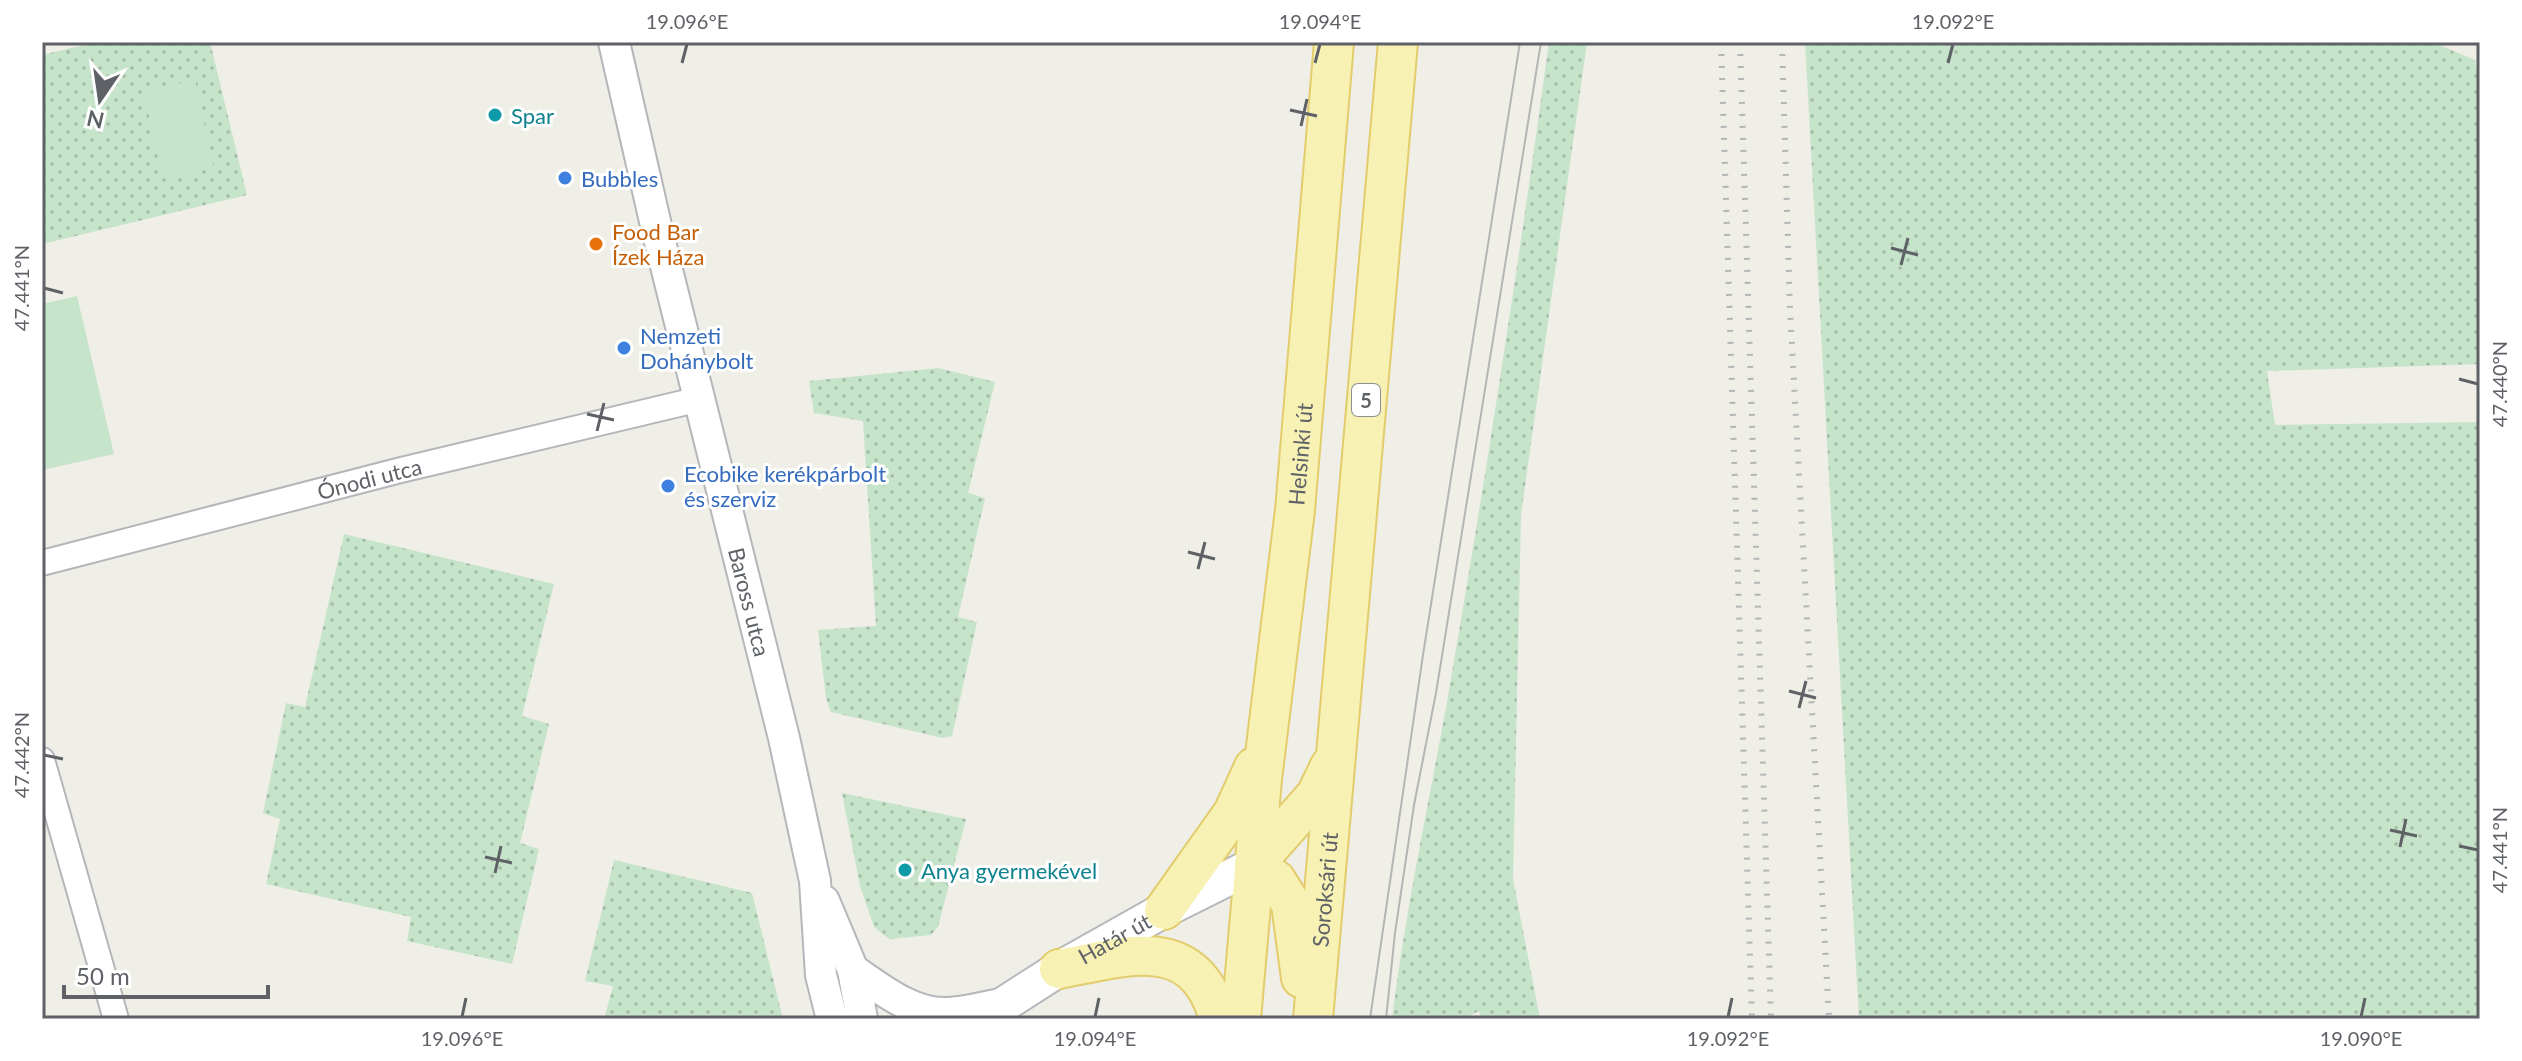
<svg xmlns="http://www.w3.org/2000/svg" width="2522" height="1061" font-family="Lato,sans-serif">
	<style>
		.grass { fill: url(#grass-dots) }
		.pitch { fill: #c6e4c9 }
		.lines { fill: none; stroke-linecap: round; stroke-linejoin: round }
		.minor-casing { stroke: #b4b6ba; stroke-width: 28 }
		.tertiary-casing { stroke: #b4b6ba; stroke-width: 34 }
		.secondary-casing { stroke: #b5b8bd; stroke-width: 38 }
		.primary-casing { stroke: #e3cc6c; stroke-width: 42 }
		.minor { stroke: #fff; stroke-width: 24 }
		.tertiary { stroke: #fff; stroke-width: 30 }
		.secondary { stroke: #fff; stroke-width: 34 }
		.primary { stroke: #f7f2b4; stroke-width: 38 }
		.tram { stroke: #b5b5b6; stroke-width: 2 }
		.rail { stroke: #b5b5b6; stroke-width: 6; stroke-dasharray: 2 10; stroke-linecap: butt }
		.ticks { fill: none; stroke: #5e6166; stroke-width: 3 }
		.culture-dot { fill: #0f9aa8; stroke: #fff; stroke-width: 3 }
		.shop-dot { fill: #3f7fe0; stroke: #fff; stroke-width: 3 }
		.food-dot { fill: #e8710a; stroke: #fff; stroke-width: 3 }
		.labels { text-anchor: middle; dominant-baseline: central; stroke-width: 6; stroke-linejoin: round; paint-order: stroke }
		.shield { fill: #fff; stroke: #8e9094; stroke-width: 2 }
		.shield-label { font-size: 20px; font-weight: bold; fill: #5e6166 }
		.culture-label { font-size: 22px; fill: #0d838f; stroke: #fff; text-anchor: start }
		.shop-label { font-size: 22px; fill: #366cbe; stroke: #fff; text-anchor: start }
		.food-label { font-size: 22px; fill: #c56008; stroke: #fff; text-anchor: start }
		.street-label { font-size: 22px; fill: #5e6166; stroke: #fff }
		.neatline { fill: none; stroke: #5e6166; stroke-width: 3 }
		.ticks-label { font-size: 20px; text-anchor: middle; fill: #5e6166 }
	</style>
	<defs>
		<pattern id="grass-dots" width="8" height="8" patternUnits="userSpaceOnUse" patternTransform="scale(2)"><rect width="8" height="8" fill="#c6e4c9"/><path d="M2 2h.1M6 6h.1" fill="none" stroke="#a4bca7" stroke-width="1.8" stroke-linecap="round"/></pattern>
	</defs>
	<rect width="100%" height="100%" fill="#efeee7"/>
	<path class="grass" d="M 96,42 L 210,42 L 247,195 L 42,244 L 42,55 Z
		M 1549,42 L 1587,42 L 1521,515 L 1513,879 L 1540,1019 L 1481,1019 L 1479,1011 L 1463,1019 L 1392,1019 C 1405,913 1428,807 1447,702 C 1485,483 1519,262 1549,42 Z
		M 1805,42 L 2432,42 L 2475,60 L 2480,89 L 2480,364 L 2267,371 L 2275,425 L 2480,422 L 2480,1019 L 1859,1019 Z
		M 938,368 L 995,382 L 968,493 L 985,498 L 958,617 L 977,622 L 952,736 L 943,738 L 831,712 L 826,698 L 818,630 L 876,626 L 863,421 L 814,413 L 809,381 Z
		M 344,534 L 554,584 L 522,716 L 549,724 L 520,843 L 539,849 L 512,964 L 407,941 L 411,917 L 266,884 L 280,819 L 263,813 L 286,703 L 305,707 Z
		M 842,793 L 966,819 L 938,927 L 931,935 L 889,939 L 874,927 L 860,886 Z
		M 614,860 L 752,893 L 783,1019 L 604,1019 L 613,986 L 585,981 Z"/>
	<path class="pitch" d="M 195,80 L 214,168 L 162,179 L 144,91 Z
		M 77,296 L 114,454 L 42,470 L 42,304 Z"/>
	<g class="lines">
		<g class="minor-casing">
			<g id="minor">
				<path id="s1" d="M 42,563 L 401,470 L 700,399"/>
				<path d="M 42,760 L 116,1019"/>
			</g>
		</g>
		<g class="tertiary-casing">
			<g id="tertiary">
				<path id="s2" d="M 614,42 L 657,230 L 784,738 L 815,881 L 821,975 L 832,1019"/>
				<path d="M 824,901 L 853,970 L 862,1019"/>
				<path d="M 853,970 C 880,988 910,1013 944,1013 C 964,1013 987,1006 1007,1003"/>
			</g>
		</g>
		<g class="secondary-casing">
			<g id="secondary">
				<path id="s3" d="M 981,1019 L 1059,969 L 1164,910 L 1254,865"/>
			</g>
		</g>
		<g class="primary-casing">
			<g id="primary">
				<path d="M 1254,865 L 1276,880 L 1291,904 L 1301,978"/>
				<path d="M 1254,865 L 1316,795 L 1330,766"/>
				<path d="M 1164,910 L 1233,813 L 1254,767"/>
				<path d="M 1059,969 C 1127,956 1195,932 1219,1019"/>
				<path id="s4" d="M 1241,1019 L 1262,779 L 1295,510 L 1334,42"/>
				<path id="s5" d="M 1313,1019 L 1398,42"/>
			</g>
		</g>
		<use href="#minor" class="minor"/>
		<use href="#tertiary" class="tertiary"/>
		<use href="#secondary" class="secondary"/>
		<use href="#primary" class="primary"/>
		<path class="tram" d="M 1370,1019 L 1423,655 L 1520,42
			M 1386,1019 L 1395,933 L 1414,805 L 1436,693 L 1541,42"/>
		<path class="rail" d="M 1721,42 L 1752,1019
			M 1740,42 L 1771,1019
			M 1782,42 L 1790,310 L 1829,1019"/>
	</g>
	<path class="ticks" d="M 682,63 L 687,44M 1315,63 L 1320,44M 1948,63 L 1953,44M 1290,110 L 1317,116M 1301,126 L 1307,99M 1891,248 L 1918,255M 1901,265 L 1908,238M 44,288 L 63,293M 2459,379 L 2478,384M 587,414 L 614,420M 597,431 L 604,403M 1188,552 L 1215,559M 1198,569 L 1205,542M 1789,691 L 1816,698M 1799,708 L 1806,681M 44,755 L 63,759M 2390,830 L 2417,836M 2459,846 L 2478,850M 2400,847 L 2406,819M 485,857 L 512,863M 495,873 L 501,846M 462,1017 L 466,998M 1095,1017 L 1099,998M 1728,1017 L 1732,998M 2361,1017 L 2365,998"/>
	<g class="culture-dot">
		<circle cx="495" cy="115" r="8"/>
		<circle cx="905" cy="870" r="8"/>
	</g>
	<g class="shop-dot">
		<circle cx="565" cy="178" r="8"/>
		<circle cx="624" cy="348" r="8"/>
		<circle cx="668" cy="486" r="8"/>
	</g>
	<circle class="food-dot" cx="596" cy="244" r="8"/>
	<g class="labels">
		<rect class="shield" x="1352" y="384" width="28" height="32" rx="6"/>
		<g class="shield-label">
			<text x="1366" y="400">5</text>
		</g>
		<g class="culture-label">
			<text x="511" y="115">Spar</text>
			<text x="921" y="870">Anya gyermekével</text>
		</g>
		<g class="shop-label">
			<text x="581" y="178">Bubbles</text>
			<text x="640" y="335">Nemzeti<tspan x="640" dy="25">Dohánybolt</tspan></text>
			<text x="684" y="473">Ecobike kerékpárbolt<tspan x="684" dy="25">és szerviz</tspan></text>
		</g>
		<g class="food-label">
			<text x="612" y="231">Food Bar<tspan x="612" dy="25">Ízek Háza</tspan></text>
		</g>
		<g class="street-label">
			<text stroke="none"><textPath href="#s4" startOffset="568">Helsinki út</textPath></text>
			<text stroke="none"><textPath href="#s1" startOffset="338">Ónodi utca</textPath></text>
			<text stroke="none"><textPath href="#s2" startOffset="576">Baross utca</textPath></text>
			<text stroke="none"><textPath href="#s5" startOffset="130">Soroksári út</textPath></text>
			<text stroke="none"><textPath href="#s3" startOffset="156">Határ út</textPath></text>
		</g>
	</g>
	<rect width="2522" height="1061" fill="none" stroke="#ffffff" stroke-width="88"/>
	<g transform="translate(100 100) rotate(193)" stroke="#ffffff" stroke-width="6" paint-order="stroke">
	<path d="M0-6L14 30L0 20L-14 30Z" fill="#5e6166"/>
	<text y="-12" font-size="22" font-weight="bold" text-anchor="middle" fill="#5e6166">N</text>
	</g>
	<path d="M64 985v12h204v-12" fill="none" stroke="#5e6166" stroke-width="4"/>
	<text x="76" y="985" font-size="24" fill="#5e6166" stroke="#ffffff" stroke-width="6" paint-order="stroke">50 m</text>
	<rect x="44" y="44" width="2434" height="973" class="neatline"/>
	<g class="ticks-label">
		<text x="687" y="29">19.096°E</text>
		<text x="1320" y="29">19.094°E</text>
		<text x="1953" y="29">19.092°E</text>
		<text transform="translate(22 288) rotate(-90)" y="7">47.441°N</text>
		<text transform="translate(2500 384) rotate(-90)" y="7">47.440°N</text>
		<text transform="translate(22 755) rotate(-90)" y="7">47.442°N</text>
		<text transform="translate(2500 850) rotate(-90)" y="7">47.441°N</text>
		<text x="462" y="1046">19.096°E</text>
		<text x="1095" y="1046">19.094°E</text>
		<text x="1728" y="1046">19.092°E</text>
		<text x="2361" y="1046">19.090°E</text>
	</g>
</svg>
